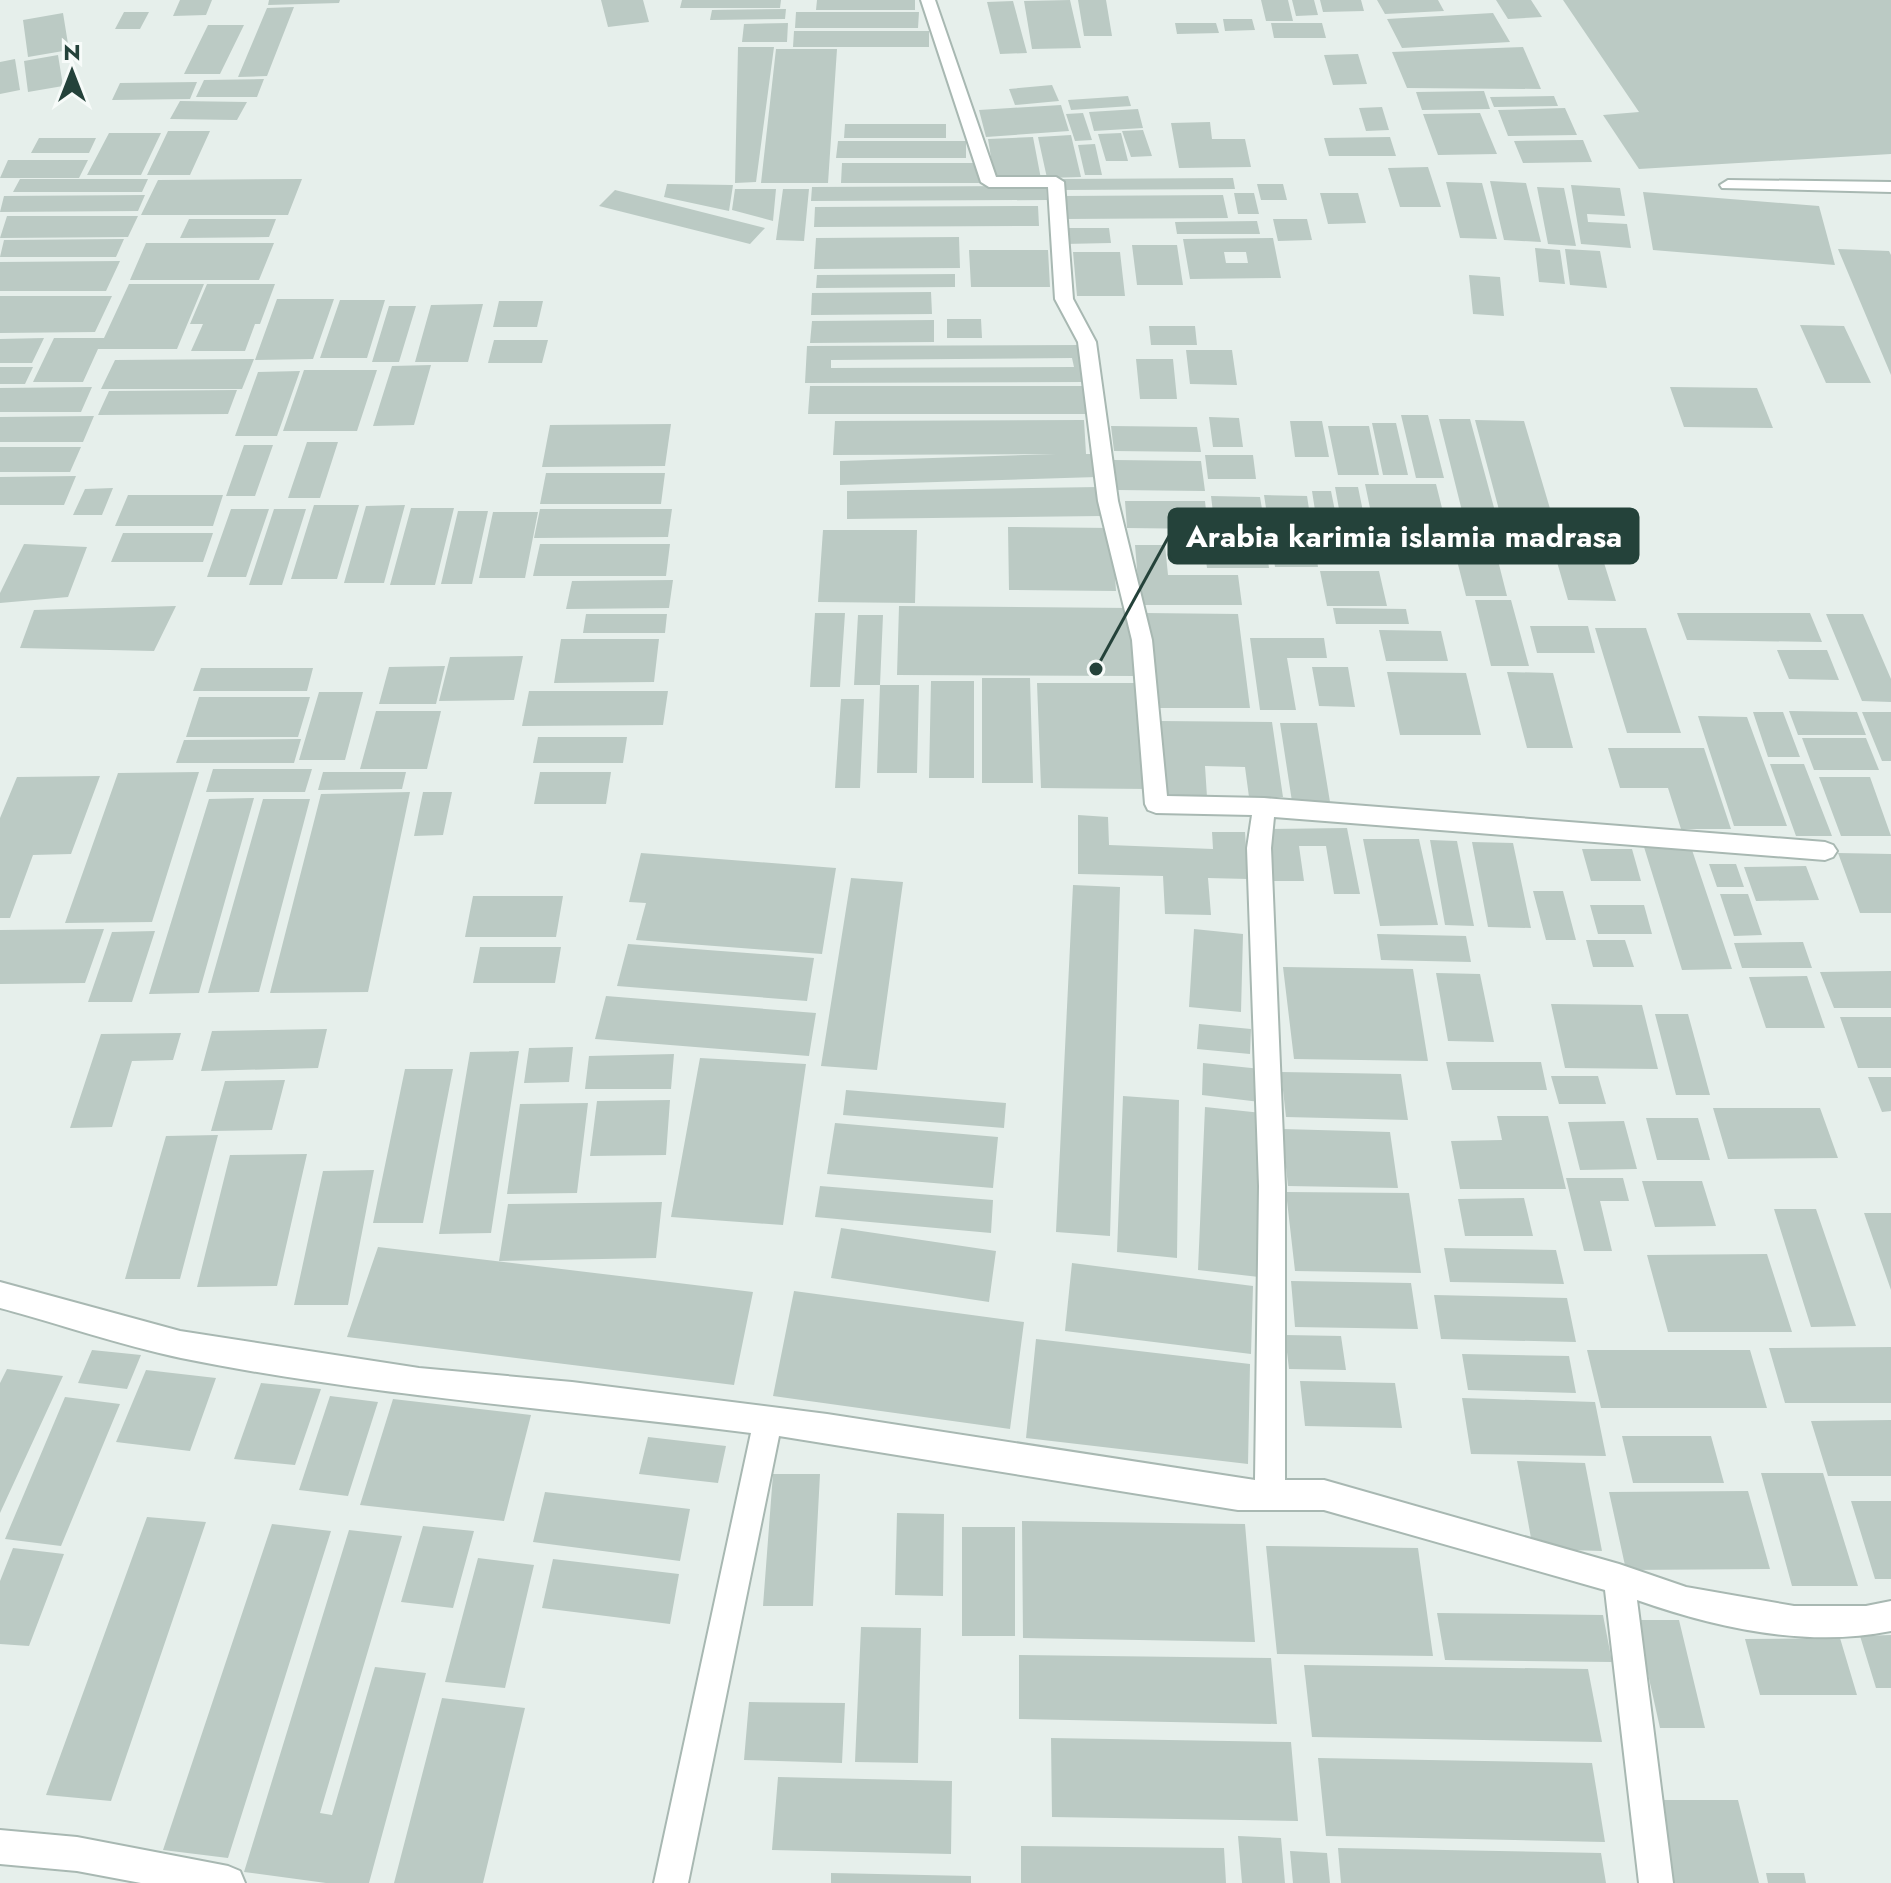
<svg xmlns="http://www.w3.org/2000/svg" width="1891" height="1883" font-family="Jost,sans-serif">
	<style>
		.building { fill: #bbcac4; fill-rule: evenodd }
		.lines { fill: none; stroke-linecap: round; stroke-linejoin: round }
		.minor-casing { stroke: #a8b8b2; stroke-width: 4 }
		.minor { fill: #fff; fill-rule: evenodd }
		.leader { fill: none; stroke: #24423a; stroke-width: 3 }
		.callout-dot { fill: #24423a; stroke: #f7fbf9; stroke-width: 3 }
		.callout { fill: #24423a; stroke: #24423a; stroke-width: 3 }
		.callout-label { font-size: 30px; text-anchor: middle; font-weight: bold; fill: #fff }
	</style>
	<rect width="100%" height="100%" fill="#e6efeb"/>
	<path class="building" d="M 180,0 L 212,0 L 206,15 L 173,16 Z
		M 269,0 L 340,0 L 339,3 L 268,5 Z
		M 601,0 L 643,0 L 649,22 L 608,27 Z
		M 682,0 L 781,0 L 780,8 L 680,8 Z
		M 817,0 L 915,0 L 915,10 L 816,10 Z
		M 1070,0 L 1081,48 L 1032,49 L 1024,1 Z
		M 1078,0 L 1106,0 L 1112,36 L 1084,36 Z
		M 1261,0 L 1288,0 L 1293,21 L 1266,21 Z
		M 1292,0 L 1314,0 L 1318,15 L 1296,16 Z
		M 1320,0 L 1361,0 L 1364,11 L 1323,12 Z
		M 1377,0 L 1438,0 L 1444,11 L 1385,14 Z
		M 1496,0 L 1531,0 L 1542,17 L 1508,19 Z
		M 1563,0 L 1891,0 L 1891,154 L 1639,169 L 1603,115 L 1639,112 Z
		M 1013,1 L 1027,53 L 1000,54 L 987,2 Z
		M 294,7 L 267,76 L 238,77 L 267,8 Z
		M 786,9 L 785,19 L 710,20 L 712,10 Z
		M 124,12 L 149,12 L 140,29 L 115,29 Z
		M 796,12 L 919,12 L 918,28 L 795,28 Z
		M 63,13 L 69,50 L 28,57 L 23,20 Z
		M 1493,13 L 1510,42 L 1402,48 L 1387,19 Z
		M 1223,19 L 1252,19 L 1255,30 L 1225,31 Z
		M 788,23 L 787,42 L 742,42 L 744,24 Z
		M 1175,23 L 1216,23 L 1219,33 L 1177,34 Z
		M 1271,23 L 1322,23 L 1326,38 L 1274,38 Z
		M 208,25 L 244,25 L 220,74 L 184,74 Z
		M 794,31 L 929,31 L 929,47 L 793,47 Z
		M 738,47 L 774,47 L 756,182 L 735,183 Z
		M 1523,47 L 1541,89 L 1407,88 L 1392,52 Z
		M 776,49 L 837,49 L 828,183 L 761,183 Z
		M 1358,54 L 1367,84 L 1333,85 L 1324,55 Z
		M 58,55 L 63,86 L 28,92 L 24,61 Z
		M 15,59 L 20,90 L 0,94 L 0,62 Z
		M 264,79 L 257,97 L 196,97 L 204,80 Z
		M 197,82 L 190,99 L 112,100 L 120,83 Z
		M 1052,85 L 1059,101 L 1015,105 L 1009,89 Z
		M 1484,91 L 1490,109 L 1422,110 L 1416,92 Z
		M 1128,96 L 1131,106 L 1071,110 L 1068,100 Z
		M 1554,96 L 1558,106 L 1494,107 L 1490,97 Z
		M 180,101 L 247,102 L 237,120 L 170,119 Z
		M 1061,105 L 1069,131 L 986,137 L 979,110 Z
		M 1382,107 L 1389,130 L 1366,131 L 1359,108 Z
		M 1565,108 L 1577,135 L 1508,136 L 1498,110 Z
		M 1138,109 L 1143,128 L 1094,131 L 1089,112 Z
		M 1083,113 L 1092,140 L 1075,141 L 1066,114 Z
		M 1480,113 L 1497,154 L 1438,155 L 1423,114 Z
		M 1210,122 L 1212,139 L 1245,139 L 1251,167 L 1179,168 L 1171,123 Z
		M 845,124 L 946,124 L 946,138 L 844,138 Z
		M 1143,130 L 1152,156 L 1131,157 L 1122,131 Z
		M 168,131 L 210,131 L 190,175 L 147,175 Z
		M 109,133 L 161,133 L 141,175 L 87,175 Z
		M 1121,133 L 1128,161 L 1106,161 L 1098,134 Z
		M 1071,135 L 1081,177 L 1047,178 L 1038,137 Z
		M 1033,137 L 1041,179 L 995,181 L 988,139 Z
		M 1390,137 L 1396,156 L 1329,156 L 1324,138 Z
		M 39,138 L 96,138 L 89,153 L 31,153 Z
		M 1583,140 L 1592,162 L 1523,163 L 1514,141 Z
		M 838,141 L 966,141 L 966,158 L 836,158 Z
		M 1095,144 L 1102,175 L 1085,175 L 1078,145 Z
		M 8,160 L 88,160 L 79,178 L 0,178 Z
		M 842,163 L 981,163 L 982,183 L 841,183 Z
		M 1428,167 L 1441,207 L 1400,207 L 1388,168 Z
		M 1233,178 L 1235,189 L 1063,190 L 1062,179 Z
		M 20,179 L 148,179 L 142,192 L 13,192 Z
		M 302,179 L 288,215 L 141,215 L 158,180 Z
		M 1490,181 L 1526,183 L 1541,242 L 1504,240 Z
		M 1446,182 L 1482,183 L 1497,239 L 1460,238 Z
		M 667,184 L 733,185 L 729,211 L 664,197 Z
		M 1257,184 L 1283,184 L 1287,200 L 1261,200 Z
		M 1571,185 L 1620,188 L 1625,216 L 1587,214 L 1588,222 L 1627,224 L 1631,248 L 1581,244 Z
		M 1046,186 L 1047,200 L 811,201 L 812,187 Z
		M 1537,187 L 1564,188 L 1576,246 L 1548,244 Z
		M 735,189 L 776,189 L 773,221 L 732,210 Z
		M 783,189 L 809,189 L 804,241 L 776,240 Z
		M 615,190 L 765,228 L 750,244 L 599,206 Z
		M 1643,192 L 1819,206 L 1835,265 L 1653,250 Z
		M 1234,193 L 1254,193 L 1259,214 L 1238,214 Z
		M 1320,193 L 1358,193 L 1366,223 L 1328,224 Z
		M 145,195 L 138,211 L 0,212 L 4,196 Z
		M 1223,195 L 1228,218 L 1064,219 L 1062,196 Z
		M 1038,206 L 1039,226 L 814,227 L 815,207 Z
		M 7,216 L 138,216 L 128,237 L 0,238 Z
		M 189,219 L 276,219 L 269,237 L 180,238 Z
		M 1273,219 L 1307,219 L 1312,240 L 1278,241 Z
		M 1257,221 L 1260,234 L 1177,234 L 1175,222 Z
		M 1063,228 L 1109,228 L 1111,243 L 1064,244 Z
		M 959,237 L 960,268 L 814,269 L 816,238 Z
		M 1273,238 L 1281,278 L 1190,279 L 1183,239 ZM 1224,252 L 1246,252 L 1248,263 L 1226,263 Z
		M 124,239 L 116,257 L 0,257 L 4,240 Z
		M 146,243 L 274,243 L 259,280 L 130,280 Z
		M 1132,245 L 1177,245 L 1183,285 L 1137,285 Z
		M 1535,248 L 1560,250 L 1565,284 L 1539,282 Z
		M 1565,249 L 1600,251 L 1607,288 L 1570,285 Z
		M 1838,249 L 1889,251 L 1891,255 L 1891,375 Z
		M 969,250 L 1048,250 L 1050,287 L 971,287 Z
		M 1073,252 L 1120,252 L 1125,296 L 1077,296 Z
		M 120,261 L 106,291 L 0,291 L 0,262 Z
		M 955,274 L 955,287 L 816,288 L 817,275 Z
		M 1469,275 L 1500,277 L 1504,316 L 1473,314 Z
		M 129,284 L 204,284 L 177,349 L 98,349 L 83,382 L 33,382 L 54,338 L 104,338 Z
		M 207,284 L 275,284 L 260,324 L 255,324 L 245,351 L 191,351 L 203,324 L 190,324 Z
		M 931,292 L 932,314 L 811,315 L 812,293 Z
		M 0,296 L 112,296 L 95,332 L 0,333 Z
		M 277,299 L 334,299 L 313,359 L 255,360 Z
		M 340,300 L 385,300 L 367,358 L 320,358 Z
		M 499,301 L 543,301 L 537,327 L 493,327 Z
		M 483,304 L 468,362 L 415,362 L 431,305 Z
		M 389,306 L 416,306 L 399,362 L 372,362 Z
		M 947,319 L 981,319 L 982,338 L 947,338 Z
		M 934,320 L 934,342 L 810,343 L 812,321 Z
		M 1800,325 L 1844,326 L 1871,383 L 1826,383 Z
		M 1149,326 L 1195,326 L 1197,345 L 1151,345 Z
		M 44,338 L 32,363 L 0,363 L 0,339 Z
		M 494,340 L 548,340 L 542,363 L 488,363 Z
		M 1082,345 L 1085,382 L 805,383 L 807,346 ZM 1072,358 L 1074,367 L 831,368 L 831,360 Z
		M 1186,350 L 1232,350 L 1237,385 L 1190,384 Z
		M 254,359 L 242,389 L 101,389 L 115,360 Z
		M 1136,359 L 1173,359 L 1177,399 L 1140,399 Z
		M 431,365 L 414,425 L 373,426 L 392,366 Z
		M 0,367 L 33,367 L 25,384 L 0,384 Z
		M 304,370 L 377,370 L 357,431 L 283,431 Z
		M 300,371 L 277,436 L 235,436 L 258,372 Z
		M 810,386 L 1090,386 L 1092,414 L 808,414 Z
		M 92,387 L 81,412 L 0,412 L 0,388 Z
		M 1670,387 L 1757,388 L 1773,428 L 1684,427 Z
		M 237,390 L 228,414 L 98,415 L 109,391 Z
		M 1401,415 L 1428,415 L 1444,478 L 1416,478 Z
		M 94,416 L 83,442 L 0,442 L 0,417 Z
		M 1209,417 L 1239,418 L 1243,447 L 1213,447 Z
		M 1439,419 L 1470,419 L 1496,515 L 1463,515 Z
		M 1084,420 L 1086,454 L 1093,454 L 1097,477 L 840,485 L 840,461 L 1056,454 L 833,455 L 835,421 Z
		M 1475,420 L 1524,421 L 1554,522 L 1502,521 Z
		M 1290,421 L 1322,421 L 1329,457 L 1295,457 Z
		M 1372,423 L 1396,423 L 1408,475 L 1383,475 Z
		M 671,424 L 665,466 L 542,467 L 550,425 Z
		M 1111,426 L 1197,427 L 1201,452 L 1114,451 Z
		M 1328,426 L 1369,426 L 1379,475 L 1338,475 Z
		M 307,442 L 338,442 L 320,498 L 288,498 Z
		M 244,445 L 273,445 L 255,496 L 226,496 Z
		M 0,447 L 81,447 L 70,472 L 0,472 Z
		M 1205,455 L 1253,455 L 1256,479 L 1208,479 Z
		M 1114,460 L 1201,461 L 1205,491 L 1117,490 Z
		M 546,473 L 665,473 L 661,504 L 540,504 Z
		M 76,476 L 64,505 L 0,505 L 0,477 Z
		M 1365,484 L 1436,484 L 1448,532 L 1375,532 Z
		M 1099,487 L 1102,516 L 847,519 L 847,491 Z
		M 1335,487 L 1358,487 L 1367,531 L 1343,531 Z
		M 113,488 L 102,515 L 73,515 L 85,489 Z
		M 1312,491 L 1331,491 L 1340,536 L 1319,536 Z
		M 128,495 L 223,495 L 213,526 L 115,526 Z
		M 1264,495 L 1307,496 L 1318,567 L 1275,567 Z
		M 1211,496 L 1260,497 L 1264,521 L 1214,521 Z
		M 1125,501 L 1205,501 L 1208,529 L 1127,528 Z
		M 314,505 L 359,505 L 337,579 L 291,579 Z
		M 405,505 L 384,583 L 344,583 L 366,506 Z
		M 411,508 L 454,508 L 435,585 L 390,585 Z
		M 231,509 L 269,509 L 246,577 L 207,577 Z
		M 274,509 L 306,509 L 282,585 L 249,585 Z
		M 540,509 L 672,509 L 668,537 L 534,538 Z
		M 458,511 L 488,511 L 472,584 L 441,584 Z
		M 493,512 L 538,512 L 525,578 L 479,578 Z
		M 1008,527 L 1112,528 L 1116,591 L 1009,590 Z
		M 823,530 L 917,530 L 915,603 L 818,602 Z
		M 1548,531 L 1594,531 L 1616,601 L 1568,600 Z
		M 123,533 L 213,533 L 203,562 L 111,562 Z
		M 1451,537 L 1492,537 L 1507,596 L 1466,596 Z
		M 1203,538 L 1265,538 L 1269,568 L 1207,568 Z
		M 24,544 L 87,547 L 68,597 L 0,603 L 0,593 Z
		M 540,544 L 670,544 L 666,576 L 533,576 Z
		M 1135,545 L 1165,545 L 1168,575 L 1238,575 L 1242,605 L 1140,605 Z
		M 1320,571 L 1379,571 L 1387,606 L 1327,606 Z
		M 673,580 L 669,608 L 566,609 L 572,581 Z
		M 1475,600 L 1511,600 L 1529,666 L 1491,666 Z
		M 176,606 L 154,651 L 20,648 L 34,610 Z
		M 899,606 L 1131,608 L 1136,676 L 897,675 Z
		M 1333,608 L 1406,609 L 1409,624 L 1336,624 Z
		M 815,613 L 845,613 L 840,687 L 810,687 Z
		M 1145,613 L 1238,614 L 1250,708 L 1153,708 Z
		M 1677,613 L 1810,613 L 1822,642 L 1687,640 Z
		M 586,614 L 667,614 L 665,633 L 583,633 Z
		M 1826,614 L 1863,614 L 1891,679 L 1891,702 L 1862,701 Z
		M 858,615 L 883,615 L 880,685 L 854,685 Z
		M 1530,626 L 1588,626 L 1595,653 L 1537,653 Z
		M 1595,628 L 1646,628 L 1681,733 L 1627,733 Z
		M 1379,630 L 1441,631 L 1448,661 L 1386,661 Z
		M 1250,638 L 1324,638 L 1327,658 L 1287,658 L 1296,710 L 1260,710 Z
		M 561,639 L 659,639 L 654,682 L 554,683 Z
		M 1777,650 L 1827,650 L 1839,680 L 1789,679 Z
		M 523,656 L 514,700 L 439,701 L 450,657 Z
		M 445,666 L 436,704 L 379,704 L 389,667 Z
		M 1312,667 L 1348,667 L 1355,707 L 1319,706 Z
		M 201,668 L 313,668 L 307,691 L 193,691 Z
		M 1387,672 L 1466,673 L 1481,735 L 1400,735 Z
		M 1507,672 L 1553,673 L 1573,748 L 1527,748 Z
		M 982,678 L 1030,678 L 1033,783 L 982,783 Z
		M 931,681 L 974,681 L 974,778 L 929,778 Z
		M 1037,683 L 1140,683 L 1148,789 L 1041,788 Z
		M 880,685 L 919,685 L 917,773 L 877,773 Z
		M 529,691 L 668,691 L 663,725 L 522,726 Z
		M 319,692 L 363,692 L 345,760 L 299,760 Z
		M 199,697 L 310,697 L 298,737 L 186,737 Z
		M 841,699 L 864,699 L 860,788 L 835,788 Z
		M 376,711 L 441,711 L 427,769 L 360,769 Z
		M 1789,711 L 1857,712 L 1866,735 L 1798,735 Z
		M 1753,712 L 1783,712 L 1800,757 L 1768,757 Z
		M 1862,712 L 1891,712 L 1891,761 L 1882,761 Z
		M 1698,716 L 1747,717 L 1787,826 L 1734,826 Z
		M 1160,721 L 1272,722 L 1283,797 L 1249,797 L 1245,767 L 1205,766 L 1207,797 L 1166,797 Z
		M 1280,723 L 1317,723 L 1331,808 L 1293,808 Z
		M 538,737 L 627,737 L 623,763 L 533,763 Z
		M 1802,738 L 1866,738 L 1879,770 L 1814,770 Z
		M 301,739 L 294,763 L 176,763 L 184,740 Z
		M 1608,748 L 1704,748 L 1731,829 L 1681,829 L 1668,788 L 1620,788 Z
		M 1770,764 L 1804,764 L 1832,836 L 1796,836 Z
		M 213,769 L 312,769 L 305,792 L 206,792 Z
		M 199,772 L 152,922 L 65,923 L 118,773 Z
		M 323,772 L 406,772 L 402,789 L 318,790 Z
		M 540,772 L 611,772 L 606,804 L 534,804 Z
		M 100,776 L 71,854 L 33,855 L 10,918 L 0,918 L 0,818 L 17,777 Z
		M 1819,777 L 1870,777 L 1891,836 L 1841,836 Z
		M 410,792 L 368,992 L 270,993 L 321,794 Z
		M 423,792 L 452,792 L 443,835 L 414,836 Z
		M 254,798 L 199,993 L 149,994 L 209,799 Z
		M 263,799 L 310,799 L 259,992 L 208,993 Z
		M 1078,815 L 1108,817 L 1109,845 L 1213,849 L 1212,832 L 1245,832 L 1248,879 L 1208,878 L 1211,915 L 1165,914 L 1163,876 L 1078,874 Z
		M 1347,828 L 1360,894 L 1334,894 L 1326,846 L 1299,846 L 1304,881 L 1273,881 L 1265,829 Z
		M 1363,839 L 1419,839 L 1438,925 L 1380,926 Z
		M 1430,840 L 1457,841 L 1474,926 L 1445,925 Z
		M 1472,842 L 1513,843 L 1531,928 L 1488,927 Z
		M 1644,847 L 1691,847 L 1732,969 L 1682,970 Z
		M 1582,849 L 1632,849 L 1641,881 L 1591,881 Z
		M 641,853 L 836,868 L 822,954 L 636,940 L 646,903 L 629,902 Z
		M 1838,853 L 1891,854 L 1891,913 L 1860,913 Z
		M 1709,864 L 1736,864 L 1744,887 L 1717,887 Z
		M 1806,866 L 1819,900 L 1756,901 L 1744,867 Z
		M 851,878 L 903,882 L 877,1070 L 821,1066 Z
		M 1073,885 L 1120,887 L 1110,1236 L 1056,1232 Z
		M 1533,891 L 1563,891 L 1576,940 L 1546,940 Z
		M 1720,894 L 1748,894 L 1762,935 L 1734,936 Z
		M 473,896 L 563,896 L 556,937 L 465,937 Z
		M 1590,905 L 1644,905 L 1652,934 L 1598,934 Z
		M 104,929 L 85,983 L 0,984 L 0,930 Z
		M 1194,929 L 1243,934 L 1241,1012 L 1189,1007 Z
		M 155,931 L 132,1002 L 88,1002 L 112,932 Z
		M 1377,934 L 1466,936 L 1471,962 L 1381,960 Z
		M 1586,940 L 1625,940 L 1634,967 L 1593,967 Z
		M 1803,942 L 1812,968 L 1742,968 L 1734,943 Z
		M 628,944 L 814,958 L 807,1001 L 617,986 Z
		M 480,947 L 561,947 L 555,983 L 473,983 Z
		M 1283,967 L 1413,969 L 1428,1061 L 1294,1059 Z
		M 1891,971 L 1891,1008 L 1834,1008 L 1820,972 Z
		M 1436,973 L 1480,974 L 1494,1042 L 1448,1041 Z
		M 1807,976 L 1825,1028 L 1766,1028 L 1749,977 Z
		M 606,996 L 816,1013 L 809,1056 L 595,1039 Z
		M 1551,1004 L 1642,1005 L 1658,1069 L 1565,1068 Z
		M 1655,1014 L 1688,1014 L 1710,1095 L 1676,1095 Z
		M 1840,1017 L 1891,1017 L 1891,1068 L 1858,1068 Z
		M 1199,1024 L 1251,1029 L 1250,1054 L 1197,1049 Z
		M 327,1029 L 318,1068 L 201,1071 L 212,1031 Z
		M 181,1033 L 173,1060 L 132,1061 L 112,1127 L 70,1128 L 101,1034 Z
		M 573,1047 L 569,1082 L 524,1083 L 529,1048 Z
		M 519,1051 L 491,1233 L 439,1234 L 470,1052 Z
		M 674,1054 L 671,1089 L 585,1089 L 589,1056 Z
		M 700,1058 L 806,1064 L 783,1225 L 671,1217 Z
		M 1446,1062 L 1541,1062 L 1547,1090 L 1452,1090 Z
		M 1203,1063 L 1261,1069 L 1260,1102 L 1202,1095 Z
		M 405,1069 L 453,1069 L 423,1223 L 373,1223 Z
		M 1281,1072 L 1401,1074 L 1408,1120 L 1286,1117 Z
		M 1551,1076 L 1598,1076 L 1606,1104 L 1559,1104 Z
		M 1868,1077 L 1891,1077 L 1891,1111 L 1882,1112 Z
		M 285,1080 L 272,1130 L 211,1131 L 225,1081 Z
		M 846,1090 L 1006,1103 L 1004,1128 L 843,1115 Z
		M 1123,1096 L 1179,1100 L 1177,1258 L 1117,1252 Z
		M 670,1100 L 666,1155 L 590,1156 L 597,1101 Z
		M 588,1103 L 577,1193 L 507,1194 L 520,1104 Z
		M 1205,1107 L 1262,1113 L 1259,1277 L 1198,1270 Z
		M 1713,1108 L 1820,1108 L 1838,1158 L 1728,1159 Z
		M 1497,1116 L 1548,1116 L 1566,1189 L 1460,1189 L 1451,1141 L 1502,1140 Z
		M 1646,1118 L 1698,1118 L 1710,1160 L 1657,1160 Z
		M 1624,1121 L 1637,1169 L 1580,1170 L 1568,1122 Z
		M 835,1123 L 998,1137 L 993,1188 L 827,1174 Z
		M 1282,1129 L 1390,1132 L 1398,1188 L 1288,1186 Z
		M 218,1135 L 180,1279 L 125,1279 L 166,1136 Z
		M 307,1154 L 277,1286 L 197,1287 L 230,1155 Z
		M 374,1170 L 348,1305 L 294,1305 L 323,1171 Z
		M 1566,1178 L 1623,1178 L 1629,1201 L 1600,1201 L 1612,1251 L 1584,1251 Z
		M 1642,1181 L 1702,1181 L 1716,1226 L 1655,1227 Z
		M 820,1186 L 993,1200 L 991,1233 L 815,1217 Z
		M 1286,1192 L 1409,1193 L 1421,1273 L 1295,1271 Z
		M 1524,1198 L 1533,1236 L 1465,1236 L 1458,1199 Z
		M 662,1202 L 656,1258 L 499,1261 L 508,1204 Z
		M 1774,1209 L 1816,1209 L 1856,1326 L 1811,1327 Z
		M 1864,1213 L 1891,1213 L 1891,1290 Z
		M 841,1228 L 996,1251 L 989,1302 L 831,1278 Z
		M 378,1247 L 753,1292 L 734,1385 L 347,1337 Z
		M 1444,1248 L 1556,1250 L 1564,1284 L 1450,1282 Z
		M 1767,1254 L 1792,1332 L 1668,1332 L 1647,1255 Z
		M 1072,1263 L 1253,1286 L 1251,1354 L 1065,1331 Z
		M 1291,1281 L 1411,1283 L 1418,1329 L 1295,1327 Z
		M 794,1291 L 1024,1322 L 1010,1429 L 773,1396 Z
		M 1434,1295 L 1567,1298 L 1576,1342 L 1441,1339 Z
		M 1285,1335 L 1341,1336 L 1346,1370 L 1289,1369 Z
		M 1036,1339 L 1250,1364 L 1248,1464 L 1026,1438 Z
		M 1891,1347 L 1891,1403 L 1785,1403 L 1769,1348 Z
		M 92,1350 L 141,1355 L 127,1389 L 78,1383 Z
		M 1587,1350 L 1750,1350 L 1767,1408 L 1601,1408 Z
		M 1462,1354 L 1569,1356 L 1576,1393 L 1468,1390 Z
		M 7,1369 L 63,1376 L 0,1513 L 0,1383 Z
		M 146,1370 L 216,1378 L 190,1451 L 116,1442 Z
		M 1300,1381 L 1395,1383 L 1402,1428 L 1305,1426 Z
		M 261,1383 L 321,1389 L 295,1465 L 234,1459 Z
		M 330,1396 L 378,1402 L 348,1496 L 299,1490 Z
		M 65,1397 L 120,1404 L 61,1546 L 5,1539 Z
		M 1462,1398 L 1595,1402 L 1606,1456 L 1471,1454 Z
		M 393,1399 L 531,1415 L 504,1521 L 360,1505 Z
		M 1891,1420 L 1891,1476 L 1828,1476 L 1811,1421 Z
		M 1622,1436 L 1711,1436 L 1724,1483 L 1633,1483 Z
		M 648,1437 L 726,1446 L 718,1483 L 639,1474 Z
		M 1517,1461 L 1585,1463 L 1602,1551 L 1533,1549 Z
		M 1761,1473 L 1823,1473 L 1858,1586 L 1792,1586 Z
		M 773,1474 L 820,1474 L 813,1606 L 763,1606 Z
		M 1748,1491 L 1770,1569 L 1626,1570 L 1609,1492 Z
		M 545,1492 L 690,1509 L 680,1561 L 533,1542 Z
		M 1851,1501 L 1891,1501 L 1891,1579 L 1875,1579 Z
		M 897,1513 L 944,1514 L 943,1596 L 895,1595 Z
		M 147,1517 L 206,1522 L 111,1801 L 46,1795 Z
		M 1022,1521 L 1245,1524 L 1255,1642 L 1023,1638 Z
		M 272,1524 L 331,1531 L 228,1858 L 163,1850 Z
		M 423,1526 L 474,1531 L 453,1608 L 401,1602 Z
		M 962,1527 L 1015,1527 L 1015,1636 L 962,1636 Z
		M 349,1530 L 402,1536 L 320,1813 L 332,1815 L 375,1667 L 426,1673 L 369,1883 L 326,1883 L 244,1872 Z
		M 1266,1546 L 1418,1548 L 1433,1656 L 1277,1654 Z
		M 13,1548 L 64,1554 L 29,1646 L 0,1644 L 0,1581 Z
		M 478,1558 L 534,1565 L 505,1688 L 445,1682 Z
		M 553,1559 L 679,1574 L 670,1624 L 542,1608 Z
		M 1437,1613 L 1603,1615 L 1612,1662 L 1445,1660 Z
		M 1636,1620 L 1679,1620 L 1705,1728 L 1660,1728 Z
		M 861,1627 L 921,1628 L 918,1763 L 855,1762 Z
		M 1891,1635 L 1891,1688 L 1876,1688 L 1860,1636 Z
		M 1840,1638 L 1857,1695 L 1760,1695 L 1745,1639 Z
		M 1019,1655 L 1271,1658 L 1277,1724 L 1019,1719 Z
		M 1304,1665 L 1588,1669 L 1602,1742 L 1312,1737 Z
		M 442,1698 L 525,1708 L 483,1883 L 394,1883 Z
		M 749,1702 L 845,1703 L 842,1763 L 744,1760 Z
		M 1051,1738 L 1291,1742 L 1298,1821 L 1052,1817 Z
		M 1318,1758 L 1592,1763 L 1605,1842 L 1326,1836 Z
		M 778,1777 L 952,1781 L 951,1854 L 772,1850 Z
		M 1656,1800 L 1738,1800 L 1759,1883 L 1674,1883 Z
		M 1238,1836 L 1281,1838 L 1285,1883 L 1242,1883 Z
		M 1021,1846 L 1224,1848 L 1226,1883 L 1021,1883 Z
		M 1338,1848 L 1601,1853 L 1606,1883 L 1341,1883 Z
		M 1290,1851 L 1327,1853 L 1330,1883 L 1293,1883 Z
		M 831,1873 L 971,1876 L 971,1883 L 831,1883 Z
		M 1766,1873 L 1804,1873 L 1806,1883 L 1768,1883 Z"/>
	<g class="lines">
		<g class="minor-casing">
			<path id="minor" d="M 921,0 L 935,0 L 996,177 L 1056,177 L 1064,182 L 1073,299 L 1096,342 L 1118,501 L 1152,640 L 1167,796 L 1264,798 L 1825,842 L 1833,845 L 1837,851 L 1833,857 L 1825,860 L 1274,817 L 1271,848 L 1285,1186 L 1285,1480 L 1324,1480 L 1619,1564 L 1686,1587 L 1794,1606 L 1866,1606 L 1891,1601 L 1891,1631 C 1808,1648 1716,1628 1637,1600 L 1673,1883 L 1639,1883 L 1605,1590 L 1324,1510 L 1238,1510 L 779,1436 L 688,1883 L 654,1883 L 751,1433 C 561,1409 369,1396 181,1358 C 120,1345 60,1324 0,1308 L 0,1282 L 180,1331 L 419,1368 L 572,1382 L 827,1414 L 1255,1480 L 1259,1186 L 1247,848 L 1252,815 L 1156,813 L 1148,810 L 1145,804 L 1132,640 L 1098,501 L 1078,342 L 1055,299 L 1048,187 L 989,187 L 981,182 Z
				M 1728,180 L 1891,182 L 1891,192 L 1722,188 L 1720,185 Z
				M 0,1830 L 77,1837 L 228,1866 L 240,1871 L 245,1883 L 141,1883 L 77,1871 L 0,1864 Z"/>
		</g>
		<use href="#minor" class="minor"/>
	</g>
	<path class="leader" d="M1096 669L1169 536"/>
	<circle class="callout-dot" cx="1096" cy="669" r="8"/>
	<rect class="callout" x="1169" y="509" width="469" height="54" rx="8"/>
	<g class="callout-label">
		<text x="1404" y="547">Arabia karimia islamia madrasa</text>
	</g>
	<g transform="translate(72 72)" stroke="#f7fbf9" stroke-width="6" paint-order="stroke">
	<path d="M0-6L14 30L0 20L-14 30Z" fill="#24423a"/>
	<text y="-12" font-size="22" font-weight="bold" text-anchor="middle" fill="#24423a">N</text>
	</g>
</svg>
